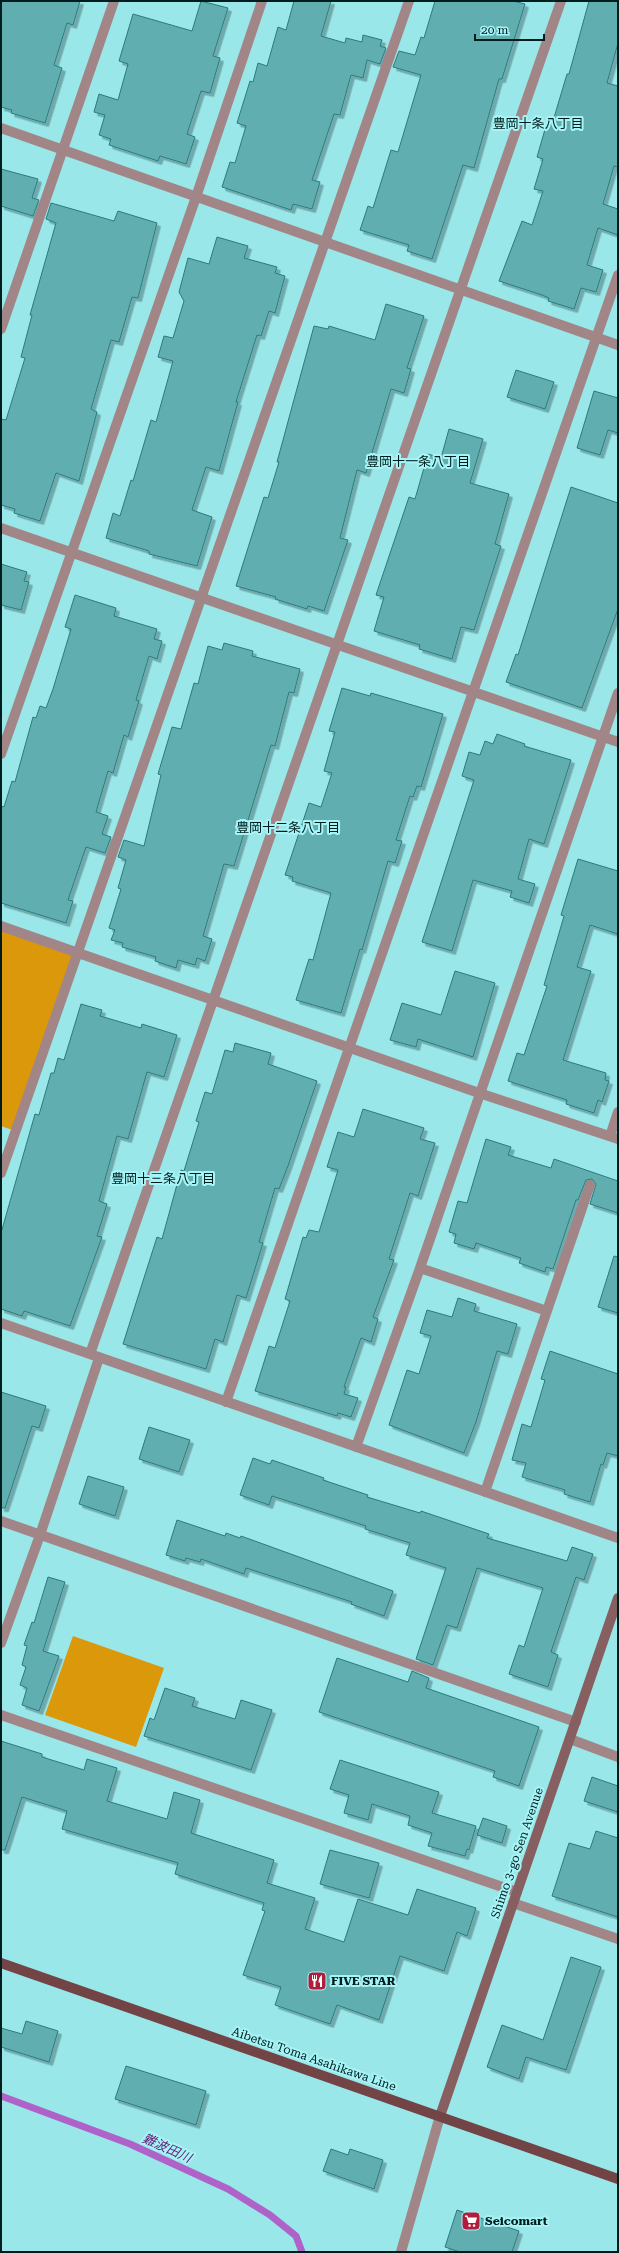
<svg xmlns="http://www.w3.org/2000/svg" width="619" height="2253" font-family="'Roboto Serif','Noto Sans JP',serif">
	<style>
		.green { fill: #da980a }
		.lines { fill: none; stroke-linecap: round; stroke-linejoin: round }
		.stream { stroke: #af63c8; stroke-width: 7 }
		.building { fill: #60aeaf; stroke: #2a7b7d; filter: url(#shadow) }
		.street { stroke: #a28687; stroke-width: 10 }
		.secondary { stroke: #875f60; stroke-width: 10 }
		.primary { stroke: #734446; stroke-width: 10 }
		.labels { text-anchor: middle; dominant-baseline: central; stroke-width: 4; stroke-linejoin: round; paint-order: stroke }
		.street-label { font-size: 12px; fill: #001d1e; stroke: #a6f4f6 }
		.poi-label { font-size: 12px; font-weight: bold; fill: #001d1e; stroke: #a6f4f6; text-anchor: start }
		.neighbourhood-label { font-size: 13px; fill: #001d1e; stroke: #a6f4f6 }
		.water-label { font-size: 13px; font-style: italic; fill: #631b78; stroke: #a6f4f6 }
	</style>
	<defs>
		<filter id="shadow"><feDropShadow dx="3.5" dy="3.5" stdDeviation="0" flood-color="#0004"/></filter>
	</defs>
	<rect width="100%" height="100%" fill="#99e7e9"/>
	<path class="green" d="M 1,926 L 77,952 L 15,1131 L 1,1126 Z
		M 73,1636 L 164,1668 L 136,1747 L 45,1715 Z"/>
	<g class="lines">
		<path class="stream" d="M 1,2096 L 130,2144 L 228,2189 L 270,2215 L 296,2236 L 302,2252"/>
	</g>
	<path class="building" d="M 1,1 L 80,1 L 73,25 L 67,23 L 54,65 L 62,68 L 45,123 L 11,113 L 12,110 L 1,107 Z
		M 201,1 L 228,8 L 213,56 L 220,58 L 210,93 L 201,91 L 187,134 L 195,137 L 186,164 L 160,156 L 158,161 L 109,145 L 111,139 L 99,135 L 105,115 L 94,112 L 99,94 L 118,100 L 128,64 L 119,61 L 133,14 L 192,31 Z
		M 294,1 L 331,1 L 321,36 L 345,43 L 346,38 L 362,42 L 363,35 L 382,40 L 380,46 L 386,48 L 380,64 L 367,60 L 363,78 L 351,75 L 340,115 L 334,114 L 312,180 L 320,182 L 312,209 L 293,204 L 291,210 L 222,187 L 230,162 L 235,163 L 246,126 L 237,123 L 250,81 L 253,82 L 258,63 L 267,66 L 278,27 L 286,30 Z
		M 435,1 L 513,1 L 525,4 L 502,79 L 499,79 L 474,168 L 463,165 L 432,259 L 407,251 L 409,245 L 360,230 L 368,206 L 373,208 L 391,150 L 398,152 L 421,75 L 393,67 L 399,51 L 415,55 L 421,37 L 424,38 Z
		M 589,1 L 618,1 L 618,43 L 607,83 L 618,86 L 618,167 L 614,166 L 603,204 L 618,209 L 618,235 L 598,228 L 587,265 L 603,270 L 596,292 L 581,288 L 574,309 L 548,301 L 549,298 L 542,295 L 499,281 L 522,221 L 532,225 L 543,191 L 534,189 L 543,159 L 537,157 L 548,119 L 553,121 L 567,74 L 569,74 Z
		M 1,169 L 38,179 L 32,198 L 39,200 L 33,216 L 1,206 Z
		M 51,203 L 114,221 L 118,211 L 157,223 L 138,298 L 132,297 L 119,342 L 111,340 L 91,409 L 97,412 L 79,481 L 56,473 L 40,521 L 14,513 L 15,509 L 1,505 L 1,419 L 6,420 L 25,358 L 21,357 L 32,315 L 30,315 L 56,223 L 46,219 Z
		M 217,237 L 248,246 L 244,258 L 277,267 L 275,273 L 285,276 L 275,313 L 269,311 L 261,336 L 257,335 L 236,402 L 238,402 L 219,471 L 206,467 L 192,510 L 212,517 L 197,566 L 149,554 L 149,551 L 106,538 L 113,513 L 120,516 L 131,480 L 133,481 L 151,420 L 156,422 L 173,361 L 158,357 L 164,336 L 173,338 L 184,301 L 179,292 L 188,258 L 209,264 Z
		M 386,304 L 424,316 L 407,368 L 411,369 L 404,393 L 391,389 L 366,473 L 357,470 L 340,538 L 348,540 L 324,611 L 308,606 L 307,609 L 275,599 L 276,597 L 236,586 L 264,497 L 268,498 L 279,462 L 277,462 L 314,326 L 328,329 L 329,326 L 375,340 Z
		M 516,370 L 554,382 L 545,409 L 507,397 Z
		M 594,391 L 618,398 L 618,433 L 608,430 L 600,455 L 577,448 Z
		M 449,429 L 483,439 L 470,483 L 509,494 L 495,544 L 501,546 L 474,630 L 461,627 L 452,659 L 419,649 L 420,645 L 374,631 L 384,597 L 376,595 L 409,497 L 415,499 L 428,454 L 441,458 Z
		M 571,487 L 618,503 L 618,609 L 582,708 L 506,682 L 516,654 L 518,655 Z
		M 1,564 L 27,572 L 24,581 L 29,582 L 21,610 L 1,605 Z
		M 75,595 L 116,608 L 114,616 L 157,629 L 154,639 L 162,641 L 157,659 L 149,656 L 136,700 L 139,701 L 128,737 L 124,735 L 113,773 L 108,771 L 96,812 L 108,816 L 102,834 L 111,837 L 105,853 L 86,847 L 68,900 L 73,901 L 66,923 L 1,903 L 1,806 L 4,807 L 12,781 L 15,782 L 33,717 L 36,718 L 40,706 L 46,708 L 53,689 L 71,629 L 65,627 Z
		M 224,643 L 253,651 L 252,656 L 300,669 L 294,693 L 289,692 L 275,746 L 271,745 L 234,866 L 224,864 L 203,936 L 212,939 L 205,961 L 197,958 L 195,965 L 178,960 L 176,968 L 155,961 L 156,957 L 122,947 L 123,943 L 111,940 L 115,930 L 109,928 L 121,889 L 118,888 L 126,860 L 118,857 L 124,840 L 144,846 L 161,775 L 158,774 L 172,727 L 181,729 L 194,683 L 198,684 L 208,646 L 222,650 Z
		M 342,688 L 370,696 L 371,693 L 443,714 L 421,787 L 417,786 L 413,797 L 410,796 L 396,840 L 402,841 L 395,863 L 388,861 L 362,950 L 360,949 L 341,1013 L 296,1000 L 309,959 L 313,960 L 331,893 L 292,881 L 293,877 L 285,875 L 309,803 L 321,807 L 332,773 L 324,771 L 335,732 L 329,731 Z
		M 497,734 L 525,744 L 524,746 L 571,760 L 544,844 L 529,839 L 518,879 L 535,884 L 529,903 L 510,897 L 512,891 L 473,880 L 452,951 L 422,942 L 474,780 L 462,776 L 469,752 L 480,755 L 485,741 L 493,744 Z
		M 578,859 L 618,871 L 618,934 L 590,925 L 577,967 L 591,971 L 563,1060 L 606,1073 L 605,1080 L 609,1081 L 602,1102 L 598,1100 L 594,1113 L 566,1104 L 567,1100 L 508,1081 L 517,1053 L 524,1055 L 547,986 L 544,985 L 564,916 L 561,915 Z
		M 455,971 L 495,983 L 473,1057 L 418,1039 L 416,1047 L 390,1040 L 402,1003 L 441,1015 Z
		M 81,1004 L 102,1010 L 100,1016 L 141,1028 L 142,1024 L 177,1035 L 164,1077 L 147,1072 L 128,1139 L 117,1136 L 99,1201 L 107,1204 L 97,1236 L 102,1237 L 70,1326 L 24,1311 L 22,1316 L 1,1309 L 1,1233 L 35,1114 L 39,1115 L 51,1073 L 54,1073 L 58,1058 L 64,1060 Z
		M 235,1043 L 271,1053 L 268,1064 L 317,1081 L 288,1166 L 279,1189 L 275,1188 L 259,1242 L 263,1243 L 246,1298 L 237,1295 L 223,1342 L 215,1339 L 206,1369 L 123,1344 L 157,1237 L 162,1239 L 181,1170 L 184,1171 L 199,1122 L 196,1121 L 205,1092 L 212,1094 L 225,1050 L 233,1052 Z
		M 363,1109 L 424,1128 L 420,1139 L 435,1143 L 418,1196 L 410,1193 L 389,1259 L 394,1260 L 373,1317 L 378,1319 L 371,1342 L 361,1338 L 344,1387 L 346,1387 L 344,1394 L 358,1398 L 351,1417 L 338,1413 L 337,1416 L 255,1391 L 269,1346 L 275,1348 L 290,1301 L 285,1299 L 303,1237 L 306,1238 L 309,1230 L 319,1232 L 338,1170 L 327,1167 L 338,1132 L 354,1137 Z
		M 486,1139 L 511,1147 L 508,1155 L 551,1168 L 554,1159 L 618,1181 L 618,1213 L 590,1204 L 596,1184 L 592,1179 L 586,1180 L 578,1200 L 576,1200 L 553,1269 L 546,1267 L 545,1272 L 519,1263 L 521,1258 L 476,1243 L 474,1249 L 454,1243 L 456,1234 L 449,1232 L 458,1201 L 467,1203 Z
		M 614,1256 L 618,1257 L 618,1313 L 598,1307 Z
		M 458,1298 L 476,1304 L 474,1311 L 517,1324 L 508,1354 L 497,1351 L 476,1422 L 464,1453 L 389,1425 L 407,1370 L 419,1374 L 431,1336 L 420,1333 L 427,1310 L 452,1317 Z
		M 550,1351 L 618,1374 L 618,1456 L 607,1453 L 603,1465 L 601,1464 L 590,1502 L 564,1494 L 565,1490 L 522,1477 L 526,1463 L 512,1460 L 522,1424 L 531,1427 L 545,1380 L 541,1379 Z
		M 1,1392 L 46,1406 L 39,1428 L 32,1426 L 5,1508 L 1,1508 Z
		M 149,1427 L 190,1440 L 179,1472 L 139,1459 Z
		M 253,1458 L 270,1464 L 272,1460 L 324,1478 L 323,1480 L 368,1495 L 367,1497 L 420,1513 L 421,1511 L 489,1534 L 487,1538 L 567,1561 L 572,1547 L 593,1554 L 584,1580 L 576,1577 L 551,1652 L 558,1655 L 548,1687 L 509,1674 L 519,1645 L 524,1647 L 543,1588 L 477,1568 L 457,1628 L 447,1625 L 433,1665 L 416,1659 L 446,1568 L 406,1555 L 410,1543 L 365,1529 L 366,1526 L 272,1496 L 269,1505 L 240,1495 Z
		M 88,1476 L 124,1487 L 115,1516 L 79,1504 Z
		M 177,1520 L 225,1536 L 226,1533 L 240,1538 L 241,1536 L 393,1591 L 384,1616 L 351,1604 L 352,1602 L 246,1568 L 244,1574 L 201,1559 L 200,1562 L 186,1558 L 185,1561 L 166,1555 Z
		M 48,1577 L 65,1582 L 43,1651 L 59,1656 L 39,1711 L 22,1705 L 27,1688 L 20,1685 L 26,1667 L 22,1665 L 27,1646 L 24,1645 L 32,1622 L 34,1623 Z
		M 337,1658 L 408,1682 L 412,1671 L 429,1678 L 426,1688 L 539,1727 L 519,1786 L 493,1777 L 495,1771 L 319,1712 Z
		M 165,1688 L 195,1698 L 192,1706 L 235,1719 L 241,1700 L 272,1710 L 251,1770 L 144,1736 L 150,1718 L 154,1720 Z
		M 1,1741 L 42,1754 L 42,1757 L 84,1770 L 87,1759 L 117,1768 L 107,1801 L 167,1819 L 174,1792 L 200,1800 L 191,1833 L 274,1860 L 267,1883 L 315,1898 L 305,1929 L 344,1942 L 358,1899 L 408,1915 L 417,1889 L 476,1908 L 467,1936 L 457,1932 L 444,1971 L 400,1956 L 379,2020 L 337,2005 L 330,2024 L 275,2005 L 281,1987 L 243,1975 L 265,1911 L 262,1910 L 264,1903 L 175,1874 L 178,1863 L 62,1829 L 67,1811 L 22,1797 L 5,1850 L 1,1850 Z
		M 340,1760 L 439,1792 L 432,1813 L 476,1826 L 469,1850 L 467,1849 L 465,1856 L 428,1846 L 432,1833 L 408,1825 L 410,1816 L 372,1804 L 368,1820 L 344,1813 L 349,1795 L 330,1789 Z
		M 592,1777 L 618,1786 L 618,1812 L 584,1801 Z
		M 483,1818 L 507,1826 L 502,1843 L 477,1835 Z
		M 596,1831 L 618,1838 L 618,1917 L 552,1896 L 569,1843 L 590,1849 Z
		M 330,1850 L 379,1863 L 369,1898 L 320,1884 Z
		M 571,1957 L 601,1967 L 566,2070 L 526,2057 L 519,2079 L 487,2067 L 502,2025 L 543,2040 Z
		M 26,2021 L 58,2031 L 49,2062 L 1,2047 L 1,2028 L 22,2034 Z
		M 126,2066 L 206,2091 L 196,2125 L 115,2099 Z
		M 331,2149 L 348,2155 L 350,2149 L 383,2160 L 374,2189 L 323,2171 Z
		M 457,2210 L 519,2231 L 512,2252 L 460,2252 L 445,2247 Z"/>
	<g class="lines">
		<path class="street" d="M 1,128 L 618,345
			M 1,329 L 114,1
			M 1,528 L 618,742
			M 1,754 L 196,197 L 262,1
			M 1,926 L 479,1093 L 618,1139
			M 610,1136 L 618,1112
			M 1,1173 L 409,1
			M 420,1268 L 547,1311
			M 1,1323 L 618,1538
			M 90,1354 L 561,1
			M 226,1402 L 618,275
			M 356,1447 L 420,1268 L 618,693
			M 485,1492 L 590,1185
			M 1,1521 L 576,1722
			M 1,1643 L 40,1535 L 99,1358
			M 1,1715 L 517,1892
			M 570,1739 L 618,1757
			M 513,1903 L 618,1939
			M 401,2252 L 440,2116"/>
		<path class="secondary" d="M 440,2116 L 618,1598"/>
		<path class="primary" d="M 1,1963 L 618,2179"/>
	</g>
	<defs>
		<g id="restaurant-square" transform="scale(1)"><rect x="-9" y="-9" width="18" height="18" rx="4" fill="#b11e3b" stroke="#a6f4f6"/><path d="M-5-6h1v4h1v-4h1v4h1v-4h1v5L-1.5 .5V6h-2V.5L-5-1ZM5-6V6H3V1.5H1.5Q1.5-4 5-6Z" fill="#fff"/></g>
		<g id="supermarket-square" transform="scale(1)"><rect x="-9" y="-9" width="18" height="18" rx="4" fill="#b11e3b" stroke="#a6f4f6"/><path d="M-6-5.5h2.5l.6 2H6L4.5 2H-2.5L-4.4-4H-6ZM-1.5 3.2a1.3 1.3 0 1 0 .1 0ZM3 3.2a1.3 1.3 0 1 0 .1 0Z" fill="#fff"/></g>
	</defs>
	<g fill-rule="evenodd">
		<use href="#restaurant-square" x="317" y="1981"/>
		<use href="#supermarket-square" x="471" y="2221"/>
	</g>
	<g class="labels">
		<g class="street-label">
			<text transform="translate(517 1853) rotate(-71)">Shimo 3-go Sen Avenue</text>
			<text transform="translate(314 2059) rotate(19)">Aibetsu Toma Asahikawa Line</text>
		</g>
		<g class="poi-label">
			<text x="331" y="1981">FIVE STAR</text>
			<text x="485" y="2221">Seicomart</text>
		</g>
		<g class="neighbourhood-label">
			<text x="538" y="123">豊岡十条八丁目</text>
			<text x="418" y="461">豊岡十一条八丁目</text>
			<text x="288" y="827">豊岡十二条八丁目</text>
			<text x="163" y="1178">豊岡十三条八丁目</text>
		</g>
		<g class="water-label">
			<text transform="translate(167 2148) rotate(24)">難波田川</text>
		</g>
	</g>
	<rect width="619" height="2253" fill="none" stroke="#001d1e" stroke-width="4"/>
	<path d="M475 34v6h69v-6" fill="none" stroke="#001d1e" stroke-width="2"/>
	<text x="481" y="34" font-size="12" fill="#001d1e" stroke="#a6f4f6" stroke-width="3" paint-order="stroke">20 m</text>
</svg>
